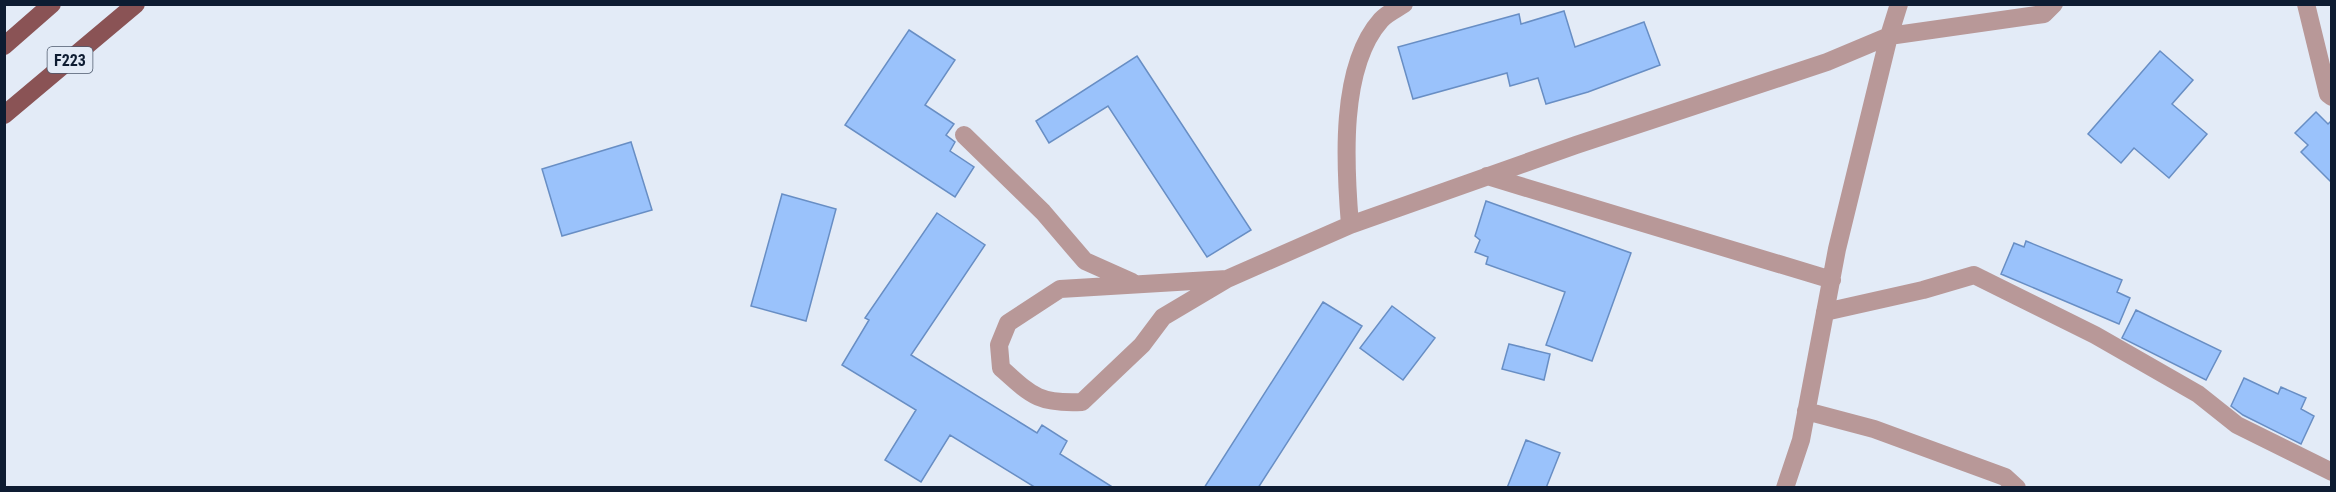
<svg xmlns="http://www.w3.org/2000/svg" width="2336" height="492" font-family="'Roboto Condensed',sans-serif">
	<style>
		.building { fill: #9ac2fb; stroke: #688ec4; stroke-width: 1.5 }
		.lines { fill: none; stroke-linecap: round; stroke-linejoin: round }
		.minor { stroke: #b89898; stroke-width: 18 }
		.major { stroke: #8a5355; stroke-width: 18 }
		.labels { text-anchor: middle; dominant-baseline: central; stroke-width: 4.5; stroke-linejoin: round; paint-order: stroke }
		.shield { fill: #e3ebf7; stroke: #4e5a6d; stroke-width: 1.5 }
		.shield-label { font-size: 16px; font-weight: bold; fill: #0e1c32 }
	</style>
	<rect width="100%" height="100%" fill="#e3ebf7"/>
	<path class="building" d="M 1564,11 L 1575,47 L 1644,22 L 1660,65 L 1588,92 L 1546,104 L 1538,78 L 1510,86 L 1507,73 L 1413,99 L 1398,47 L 1519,14 L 1521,24 Z
		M 909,30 L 955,60 L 925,105 L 954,124 L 946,135 L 955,142 L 950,151 L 974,167 L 955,197 L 845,125 Z
		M 2160,51 L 2193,80 L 2172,104 L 2207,134 L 2169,178 L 2134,148 L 2121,163 L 2088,134 Z
		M 1137,56 L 1251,230 L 1207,257 L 1108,106 L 1049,143 L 1036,121 Z
		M 2316,112 L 2328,124 L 2331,121 L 2331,182 L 2301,152 L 2308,145 L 2295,133 Z
		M 631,142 L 652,210 L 562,236 L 542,169 Z
		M 782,194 L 836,209 L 806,321 L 751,306 Z
		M 1486,201 L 1631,253 L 1592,361 L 1546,345 L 1565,292 L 1486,264 L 1488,257 L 1475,252 L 1480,240 L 1475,236 Z
		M 937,213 L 985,245 L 911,355 L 1037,433 L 1042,425 L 1067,441 L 1060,454 L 1114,488 L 1036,488 L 950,435 L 921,482 L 885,460 L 916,410 L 842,365 L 869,320 L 865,318 Z
		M 2026,241 L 2122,280 L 2117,292 L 2130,298 L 2119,324 L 2001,274 L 2014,243 L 2024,247 Z
		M 1323,302 L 1362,326 L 1258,488 L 1204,488 Z
		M 1392,306 L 1435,338 L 1403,380 L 1360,348 Z
		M 2136,310 L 2221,351 L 2206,380 L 2122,338 Z
		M 1509,344 L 1550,354 L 1544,380 L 1502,369 Z
		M 2244,378 L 2278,394 L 2281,387 L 2306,398 L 2301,409 L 2314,416 L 2301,444 L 2243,415 L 2231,406 Z
		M 1526,440 L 1560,453 L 1546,488 L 1507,488 Z"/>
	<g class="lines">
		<path class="minor" d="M 2306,4 L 2328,94 L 2332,97
			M 964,135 L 1043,212 L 1085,261 L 1132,282
			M 1487,176 L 1832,280
			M 1350,225 C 1345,165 1339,67 1381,20 C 1387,13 1397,9 1404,4
			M 1227,279 L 1060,289 L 1008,323 L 999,345 L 1001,368 C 1032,396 1039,404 1082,402 L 1142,345 L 1163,317 L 1227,279 L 1350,225 L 1576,145 L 1827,62 L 1889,36 L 2044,14 L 2054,4
			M 1825,312 L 1923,290 L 1974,275 L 2095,335 L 2198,394 L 2237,425 L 2332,472
			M 1806,411 L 1874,429 L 2005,477 L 2017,488
			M 1785,488 L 1801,440 L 1837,249 L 1889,36 L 1899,4"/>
		<path class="major" d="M 4,46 L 52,4
			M 4,115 L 136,4"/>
	</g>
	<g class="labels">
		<rect class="shield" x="47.5" y="47" width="45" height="26" rx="4.5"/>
		<g class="shield-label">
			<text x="70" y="60">F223</text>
		</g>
	</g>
	<rect width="2336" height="492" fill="none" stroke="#0e1c32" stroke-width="12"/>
</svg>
